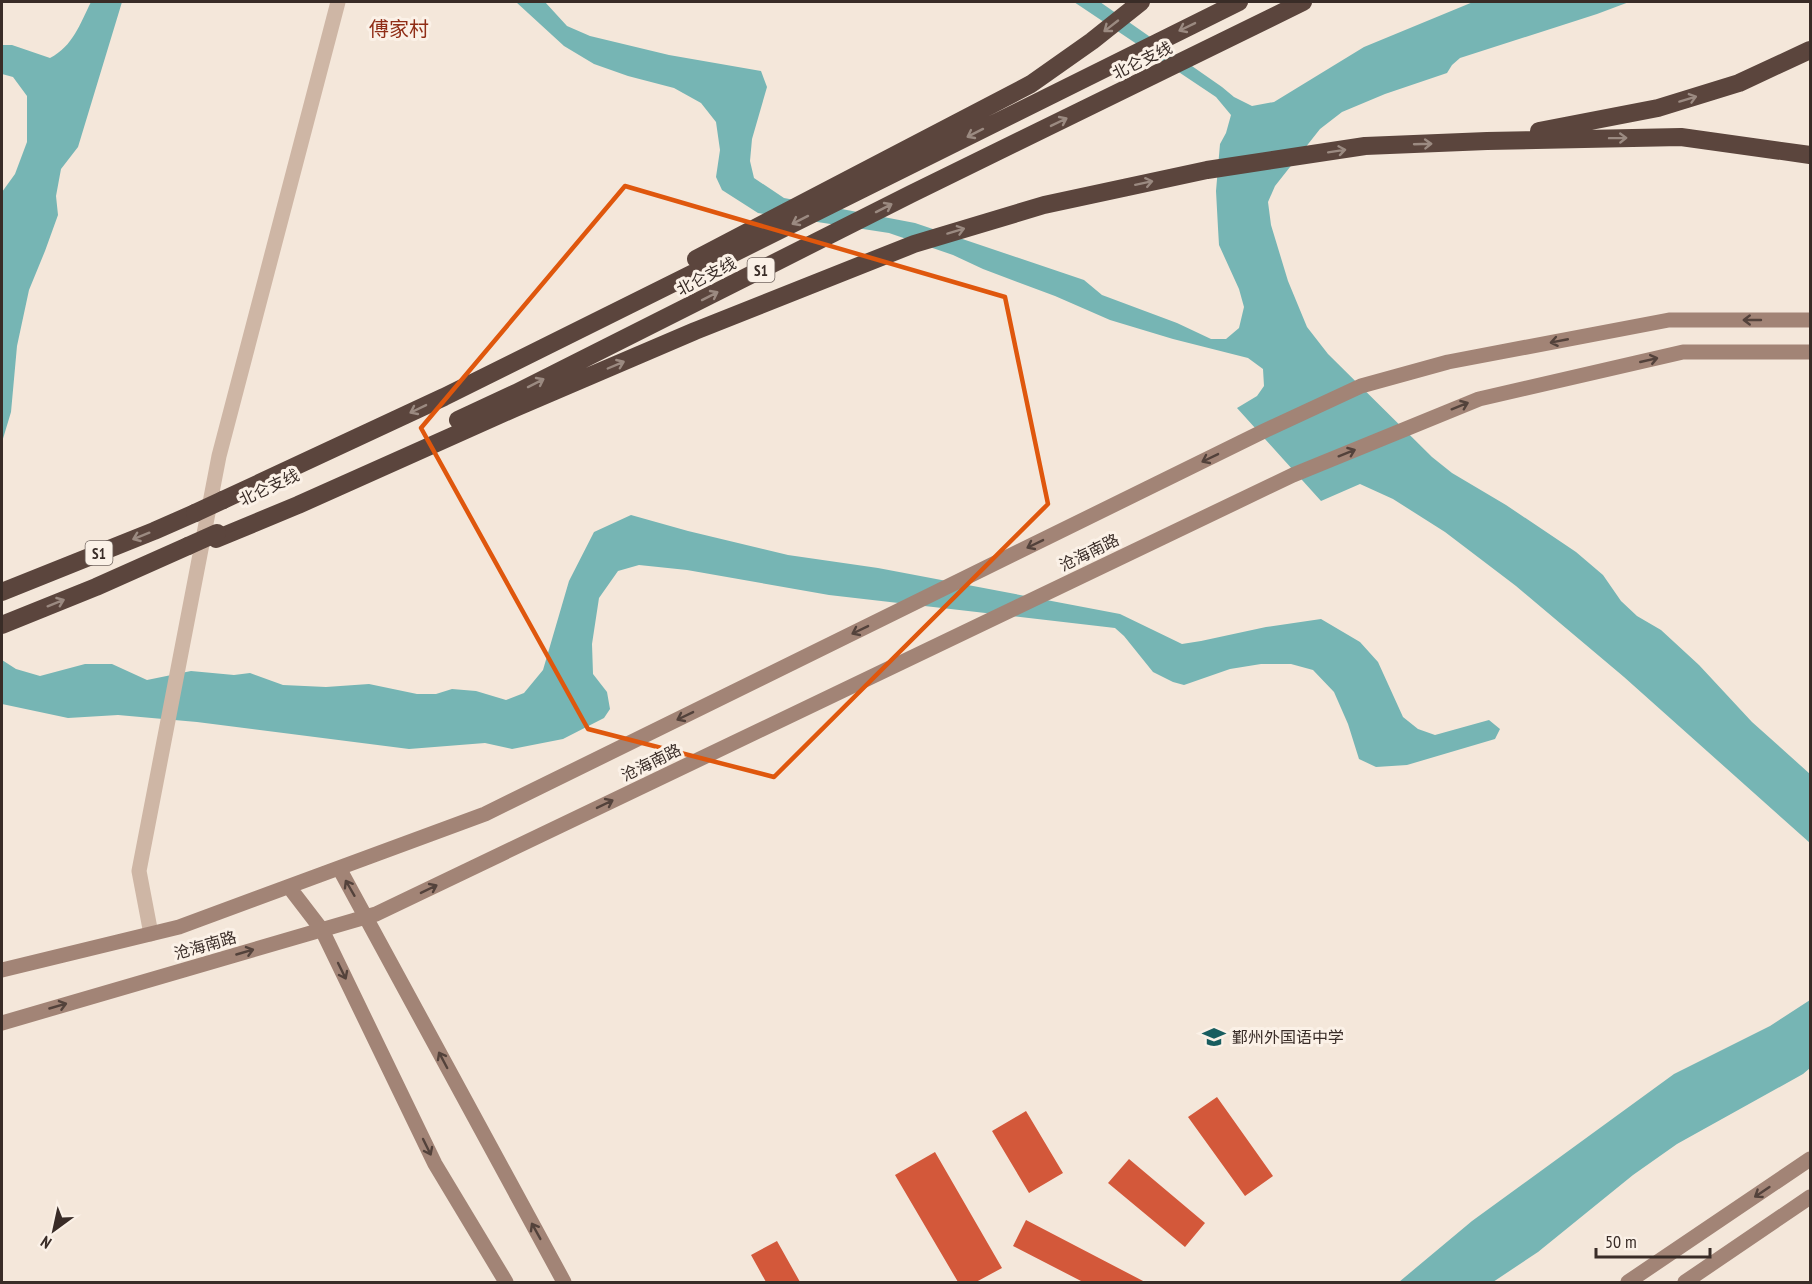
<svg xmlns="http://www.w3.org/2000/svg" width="1812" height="1284" font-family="'PT Sans Narrow','Noto Sans SC',sans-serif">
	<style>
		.water { fill: #76b5b4 }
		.building { fill: #d3583a }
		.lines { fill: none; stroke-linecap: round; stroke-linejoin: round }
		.street { stroke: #ceb6a5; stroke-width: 15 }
		.secondary { stroke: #a28476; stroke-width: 15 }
		.highway { stroke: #5b453d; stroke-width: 18 }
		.highway-bridge { stroke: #5b453d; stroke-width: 18 }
		.oneway { stroke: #9b8a81 }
		.oneway2 { stroke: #53423b }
		.marked { fill: none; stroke: #df570d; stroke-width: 4.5; stroke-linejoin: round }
		.labels { text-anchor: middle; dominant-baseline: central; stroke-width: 6; stroke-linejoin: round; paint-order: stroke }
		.shield { fill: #fbf1e7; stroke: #736761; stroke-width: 1.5 }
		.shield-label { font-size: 15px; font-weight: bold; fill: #392c27 }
		.street-label { font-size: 16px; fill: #392c27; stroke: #fbf1e7 }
		.poi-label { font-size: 16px; fill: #392c27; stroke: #fbf1e7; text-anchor: start }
		.quarter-label { font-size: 20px; fill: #902e17; stroke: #fbf1e7 }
	</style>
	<rect width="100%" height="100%" fill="#f4e7da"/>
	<path class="water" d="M 91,2 L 122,2 L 78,147 L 61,169 L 56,196 L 58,215 L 45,251 L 29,290 L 17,346 L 11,412 L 2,442 L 2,192 L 15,174 L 27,142 L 27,96 L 13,77 L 2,74 L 2,45 L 12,45 L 50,58 C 73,46 80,24 91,2 Z
		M 516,2 L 545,2 L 567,26 L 590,36 L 669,55 L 761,71 L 767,87 L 752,139 L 750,161 L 754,178 L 784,198 L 915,223 L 1084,280 L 1102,295 L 1177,323 L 1211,339 L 1226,339 L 1239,328 L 1244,307 L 1239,289 L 1219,245 L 1218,228 L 1216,191 L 1220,144 L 1226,133 L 1231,115 L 1216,97 L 1074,2 L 1100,2 L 1222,87 L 1234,97 L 1252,106 L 1274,102 L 1364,47 L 1473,2 L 1629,2 L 1597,14 L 1460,58 L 1452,65 L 1447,73 L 1385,94 L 1342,112 L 1320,129 L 1275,186 L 1268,202 L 1271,225 L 1288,281 L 1307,327 L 1328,354 L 1432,457 L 1452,473 L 1506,505 L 1576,552 L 1603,575 L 1621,601 L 1637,616 L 1661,630 L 1699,665 L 1752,722 L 1810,774 L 1810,843 L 1624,677 L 1516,586 L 1445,532 L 1393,499 L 1360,484 L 1321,501 L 1237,408 L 1257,396 L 1264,386 L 1263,369 L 1248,358 L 1173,339 L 1110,320 L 1055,296 L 983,269 L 953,255 L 889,233 L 758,213 L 722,190 L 716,177 L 720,150 L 716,122 L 701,103 L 674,88 L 628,76 L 594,64 L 564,46 Z
		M 631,515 L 688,531 L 788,555 L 878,568 L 1120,614 L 1182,644 L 1201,641 L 1266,627 L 1321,619 L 1360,642 L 1378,662 L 1403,717 L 1418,729 L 1435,735 L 1489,720 L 1500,729 L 1495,739 L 1407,765 L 1376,767 L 1359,759 L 1348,724 L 1334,692 L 1313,670 L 1291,664 L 1261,664 L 1230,669 L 1184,685 L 1173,682 L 1153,672 L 1124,636 L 1115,628 L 829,595 L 687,570 L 639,565 L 618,571 L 599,598 L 592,644 L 593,674 L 607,692 L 610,709 L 604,718 L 563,739 L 512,749 L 485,743 L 409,749 L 197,722 L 118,715 L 68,718 L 2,704 L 2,660 L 16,669 L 40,676 L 85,664 L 112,664 L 147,680 L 191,671 L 234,675 L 250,673 L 283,685 L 326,687 L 369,684 L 417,694 L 436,694 L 452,689 L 476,691 L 506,700 L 524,693 L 543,670 L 569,581 L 594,532 Z
		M 1810,1000 L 1810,1068 L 1803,1074 L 1677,1144 L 1633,1175 L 1538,1252 L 1493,1282 L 1399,1282 L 1472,1221 L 1674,1074 L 1770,1026 Z"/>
	<path class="building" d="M 1217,1097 L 1273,1176 L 1245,1196 L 1188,1117 Z
		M 1026,1111 L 1063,1173 L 1029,1193 L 992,1131 Z
		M 935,1152 L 1002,1268 L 976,1282 L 958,1282 L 895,1175 Z
		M 1129,1159 L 1205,1223 L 1185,1247 L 1108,1183 Z
		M 1026,1220 L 1145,1282 L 1083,1282 L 1013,1246 Z
		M 777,1241 L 800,1282 L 766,1282 L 751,1255 Z"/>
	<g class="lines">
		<path class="street" d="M 151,934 L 139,871 L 219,456 L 338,2"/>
		<path class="secondary" d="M 339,868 L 564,1282
			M 289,887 L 322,930 L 435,1164 L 506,1282
			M 2,970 L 179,927 L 485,814 L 1262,432 L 1361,386 L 1448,362 L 1669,320 L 1810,320
			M 2,1023 L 376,914 L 1293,475 L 1479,399 L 1683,352 L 1810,352
			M 1628,1282 L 1810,1159
			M 1685,1282 L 1810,1197"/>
		<path class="highway" d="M 1539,131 L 1658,108 L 1739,83 L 1810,50
			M 696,259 L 1031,84 L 1092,41 L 1141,2
			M 458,420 L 516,393 L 911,194 L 1303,2
			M 223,500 L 444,397 L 1239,2
			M 216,539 L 298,505 L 515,408 L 695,331 L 914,244 L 1044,205 L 1207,170 L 1365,146 L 1487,141 L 1681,137 L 1810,155
			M 2,592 L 154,531 L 195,513
			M 2,625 L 96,587 L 188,546"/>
		<path class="highway-bridge" d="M 195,513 L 223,500
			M 188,546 L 217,533"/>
	</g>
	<defs><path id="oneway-shaft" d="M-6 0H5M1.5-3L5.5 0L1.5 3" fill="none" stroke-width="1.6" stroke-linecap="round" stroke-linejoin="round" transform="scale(1.5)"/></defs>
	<g class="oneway">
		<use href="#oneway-shaft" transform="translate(1111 26) rotate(142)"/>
		<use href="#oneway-shaft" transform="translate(1187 27) rotate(154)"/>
		<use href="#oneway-shaft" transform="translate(1688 99) rotate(-17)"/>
		<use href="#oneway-shaft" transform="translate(1059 122) rotate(-26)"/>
		<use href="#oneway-shaft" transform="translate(975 133) rotate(153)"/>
		<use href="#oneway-shaft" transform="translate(1618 138) rotate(-1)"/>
		<use href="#oneway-shaft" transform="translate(1423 144) rotate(-2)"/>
		<use href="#oneway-shaft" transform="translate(1337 151) rotate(-9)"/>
		<use href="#oneway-shaft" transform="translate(1144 183) rotate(-12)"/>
		<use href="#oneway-shaft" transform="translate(884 208) rotate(-27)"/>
		<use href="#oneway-shaft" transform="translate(800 220) rotate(153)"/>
		<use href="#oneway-shaft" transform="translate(956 231) rotate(-17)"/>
		<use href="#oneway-shaft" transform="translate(710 296) rotate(-27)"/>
		<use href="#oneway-shaft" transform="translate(616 365) rotate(-23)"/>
		<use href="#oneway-shaft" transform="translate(536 383) rotate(-27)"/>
		<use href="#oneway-shaft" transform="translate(418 409) rotate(154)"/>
		<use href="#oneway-shaft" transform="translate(141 536) rotate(158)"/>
		<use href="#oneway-shaft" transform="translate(56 603) rotate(-22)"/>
	</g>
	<g class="oneway2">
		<use href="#oneway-shaft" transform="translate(1752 320) rotate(-180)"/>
		<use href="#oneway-shaft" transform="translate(1559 341) rotate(169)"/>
		<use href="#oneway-shaft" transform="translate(1649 360) rotate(-13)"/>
		<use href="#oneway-shaft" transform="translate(1460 406) rotate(-22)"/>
		<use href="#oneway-shaft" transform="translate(1347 453) rotate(-22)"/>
		<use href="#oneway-shaft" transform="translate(1210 458) rotate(154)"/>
		<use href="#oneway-shaft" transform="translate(1035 544) rotate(154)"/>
		<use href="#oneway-shaft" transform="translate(860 630) rotate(154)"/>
		<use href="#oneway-shaft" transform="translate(685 716) rotate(154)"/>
		<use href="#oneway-shaft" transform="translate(605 804) rotate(-26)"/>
		<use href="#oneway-shaft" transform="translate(350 888) rotate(-120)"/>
		<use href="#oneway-shaft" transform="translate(429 889) rotate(-26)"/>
		<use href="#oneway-shaft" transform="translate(245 952) rotate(-16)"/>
		<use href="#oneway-shaft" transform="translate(342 971) rotate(64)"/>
		<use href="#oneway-shaft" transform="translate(58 1006) rotate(-16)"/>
		<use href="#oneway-shaft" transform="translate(443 1060) rotate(-118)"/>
		<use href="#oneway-shaft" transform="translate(427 1147) rotate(64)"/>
		<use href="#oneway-shaft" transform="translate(1762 1192) rotate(146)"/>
		<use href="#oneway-shaft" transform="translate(536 1231) rotate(-119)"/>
	</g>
	<path class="marked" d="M 625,186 L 1005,297 L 1048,504 L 774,777 L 588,729 L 421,428 Z"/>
	<defs>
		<g id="school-bare" transform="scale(1.8)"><path d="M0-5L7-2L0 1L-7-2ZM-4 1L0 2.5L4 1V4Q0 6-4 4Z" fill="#185d5f" stroke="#fbf1e7" stroke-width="2.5" paint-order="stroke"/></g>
	</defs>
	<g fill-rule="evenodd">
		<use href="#school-bare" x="1214" y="1037"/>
	</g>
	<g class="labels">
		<g class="shield">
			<rect x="747.5" y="258" width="27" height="24" rx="4.5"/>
			<rect x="85.5" y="541" width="27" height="24" rx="4.5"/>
		</g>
		<g class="shield-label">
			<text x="761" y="270">S1</text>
			<text x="99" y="553">S1</text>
		</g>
		<g class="street-label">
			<text transform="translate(1142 60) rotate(-26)">北仑支线</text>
			<text transform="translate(706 276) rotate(-27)">北仑支线</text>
			<text transform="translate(269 487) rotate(-25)">北仑支线</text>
			<text transform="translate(1089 552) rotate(-26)">沧海南路</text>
			<text transform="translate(651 762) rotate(-26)">沧海南路</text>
			<text transform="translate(205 945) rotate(-16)">沧海南路</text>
		</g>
		<g class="poi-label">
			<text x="1232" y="1037">鄞州外国语中学</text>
		</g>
		<g class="quarter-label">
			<text x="399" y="29">傅家村</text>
		</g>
	</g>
	<rect width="1812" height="1284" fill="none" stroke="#392c27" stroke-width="6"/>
	<g transform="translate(54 1230) rotate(213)" stroke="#fbf1e7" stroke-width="4.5" paint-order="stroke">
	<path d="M0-4.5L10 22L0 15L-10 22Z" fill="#392c27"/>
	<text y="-9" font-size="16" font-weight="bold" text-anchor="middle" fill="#392c27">N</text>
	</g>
	<path d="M1596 1248v9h114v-9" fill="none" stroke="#392c27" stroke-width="3"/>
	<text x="1605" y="1248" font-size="18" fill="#392c27" stroke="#fbf1e7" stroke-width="4.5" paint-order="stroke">50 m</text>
</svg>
